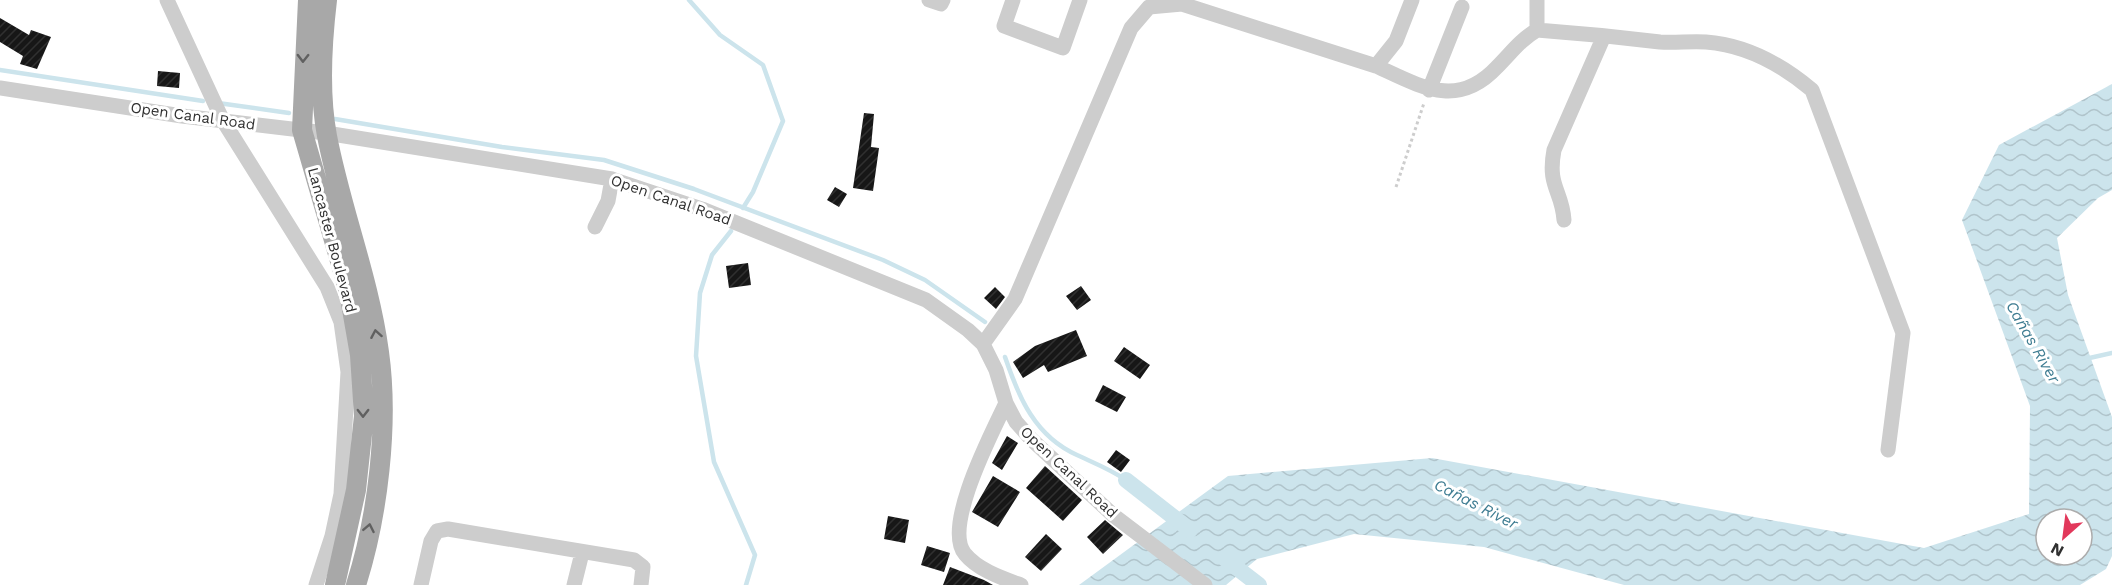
<svg xmlns="http://www.w3.org/2000/svg" width="2112" height="585" font-family="'Work Sans',sans-serif">
	<style>
		.water { fill: url(#water-waves); fill-rule: evenodd }
		.lines { fill: none; stroke-linecap: round; stroke-linejoin: round }
		.stream { stroke: #cce4ec; stroke-width: 4.5 }
		.canal { stroke: #cce4ec; stroke-width: 16 }
		.building { fill: url(#building-hatch) }
		.path { stroke: #cdcdcd; stroke-width: 3; stroke-dasharray: 3 3; stroke-linecap: butt }
		.minor { stroke: #cdcdcd; stroke-width: 15 }
		.major { stroke: #a8a8a8; stroke-width: 20 }
		.oneway { stroke: #606060 }
		.labels { text-anchor: middle; dominant-baseline: central; stroke-width: 6; stroke-linejoin: round; paint-order: stroke }
		.street-label { font-size: 15px; fill: #303030; stroke: #fff }
		.water-label { font-size: 16px; font-style: italic; fill: #3f7d92; stroke: #fff }
	</style>
	<defs>
		<pattern id="water-waves" width="16" height="10" patternUnits="userSpaceOnUse" patternTransform="scale(1.5)"><rect width="16" height="10" fill="#cce4ec"/><path d="M0 5q4-4 8 0t8 0" fill="none" stroke="#b0c4cb"/></pattern>
		<pattern id="building-hatch" width="6" height="6" patternUnits="userSpaceOnUse" patternTransform="scale(1.5)"><rect width="6" height="6" fill="#171717"/><path d="M-1 1l2-2M0 6l6-6M5 7l2-2" fill="none" stroke="#303030"/></pattern>
	</defs>
	<rect width="100%" height="100%" fill="#fff"/>
	<path class="water" d="M 2112,84 L 2112,190 L 2098,198 L 2057,238 L 2068,295 L 2112,417 L 2112,556 L 2106,569 L 2080,585 L 1624,585 L 1484,547 L 1354,534 L 1257,559 L 1226,585 L 1079,585 L 1228,476 L 1432,458 L 1924,548 L 2029,514 L 2030,406 L 1962,220 L 1999,145 ZM 2046,519 L 2082,519 L 2082,555 L 2046,555 Z"/>
	<g class="lines">
		<path class="stream" d="M 689,0 L 720,35 L 763,65 L 783,121 L 753,192 L 743,208
			M 0,70 L 203,101
			M 218,103 L 289,113
			M 335,119 L 502,147 L 604,160 L 694,189 L 883,260 L 925,280 L 985,322
			M 731,231 L 712,255 L 700,293 L 696,356 L 714,462 L 755,555 L 746,585
			M 1005,357 C 1019,398 1035,436 1077,455 C 1094,463 1110,469 1126,480
			M 2085,359 L 2112,353"/>
		<path class="canal" d="M 1126,480 L 1190,530
			M 1224,558 L 1259,585"/>
	</g>
	<path class="building" d="M 0,18 L 29,35 L 31,30 L 51,37 L 37,69 L 20,64 L 23,56 L 0,42 Z
		M 158,71 L 180,73 L 179,88 L 157,86 Z
		M 864,113 L 874,114 L 871,147 L 879,148 L 873,191 L 853,188 Z
		M 835,187 L 847,194 L 839,207 L 827,200 Z
		M 748,263 L 751,285 L 729,288 L 726,266 Z
		M 1081,286 L 1091,300 L 1077,310 L 1066,296 Z
		M 995,287 L 1005,297 L 996,309 L 984,298 Z
		M 1076,330 L 1087,356 L 1048,372 L 1044,365 L 1023,378 L 1013,362 L 1035,346 Z
		M 1124,347 L 1150,365 L 1140,379 L 1114,361 Z
		M 1103,385 L 1126,397 L 1117,412 L 1095,401 Z
		M 1007,436 L 1018,443 L 1002,470 L 992,463 Z
		M 1116,450 L 1130,460 L 1121,472 L 1107,462 Z
		M 1045,466 L 1082,500 L 1063,521 L 1026,488 Z
		M 993,476 L 1020,492 L 998,527 L 972,512 Z
		M 888,516 L 909,520 L 905,543 L 884,539 Z
		M 1105,520 L 1123,535 L 1103,554 L 1087,537 Z
		M 1046,534 L 1062,549 L 1041,571 L 1025,557 Z
		M 927,546 L 950,553 L 944,572 L 921,565 Z
		M 950,567 L 984,580 L 993,585 L 943,585 Z"/>
	<g class="lines">
		<path class="path" d="M 1396,187 L 1424,103"/>
		<path class="minor" d="M 167,0 L 222,119 L 327,287 L 341,322 L 348,372 L 341,494 L 332,536 L 316,585
			M 929,0 L 941,4 L 943,0
			M 1013,0 L 1004,26 L 1063,48 L 1080,0
			M 1537,0 L 1537,30
			M 1376,66 C 1420,86 1457,110 1497,67 C 1511,53 1520,40 1537,30 C 1578,33 1619,37 1660,42 C 1675,43 1691,41 1706,42 C 1747,45 1781,64 1812,90 L 1903,333 L 1888,450
			M 0,88 L 182,116 L 326,133 L 612,179 L 702,209 L 926,300 L 968,330 L 983,344 L 996,370 L 1006,403 L 1016,422 L 1031,439 L 1113,515 L 1205,585
			M 1429,90 L 1462,7
			M 1564,220 C 1562,190 1547,187 1554,150 L 1604,36
			M 595,227 L 608,201 L 612,179
			M 983,344 L 1015,299 L 1131,28 L 1149,7 L 1182,4 L 1376,66 L 1396,41 L 1412,0
			M 1006,403 C 993,431 942,527 965,554 C 978,570 1002,578 1021,585
			M 421,585 L 431,541 L 437,531 L 448,529 L 634,560 L 643,567 L 641,585
			M 574,585 L 582,553"/>
		<path class="major" d="M 308,0 L 302,130 L 349,292 L 360,355 L 364,416 L 356,490 L 335,585
			M 327,0 C 322,42 319,94 327,136 C 341,209 369,278 379,352 C 389,424 378,516 356,585"/>
	</g>
	<defs><path id="oneway-chevron" d="M-2-3.5L2.5 0L-2 3.5" fill="none" stroke-width="1.6" stroke-linecap="round" stroke-linejoin="round" transform="scale(1.5)"/></defs>
	<g class="oneway">
		<use href="#oneway-chevron" transform="translate(303 58) rotate(91)"/>
		<use href="#oneway-chevron" transform="translate(376 334) rotate(-100)"/>
		<use href="#oneway-chevron" transform="translate(363 413) rotate(90)"/>
		<use href="#oneway-chevron" transform="translate(369 528) rotate(-79)"/>
	</g>
	<g class="labels">
		<g class="street-label">
			<text transform="translate(193 116) rotate(8)">Open Canal Road</text>
			<text transform="translate(671 200) rotate(19)">Open Canal Road</text>
			<text transform="translate(332 240) rotate(75)">Lancaster Boulevard</text>
			<text transform="translate(1069 472) rotate(43)">Open Canal Road</text>
		</g>
		<g class="water-label">
			<text transform="translate(2033 342) rotate(60)">Cañas River</text>
			<text transform="translate(1476 504) rotate(27)">Cañas River</text>
		</g>
	</g>
	<g transform="translate(2064 537) rotate(208)"><circle r="28" fill="#ffffff" stroke="#acacac" stroke-width="1.5"/>
	<path d="M0-4.5L10 22L0 15L-10 22Z" fill="#e2385b"/>
	<text y="-9" font-size="16" font-weight="bold" text-anchor="middle" fill="#303030">N</text>
	</g>
</svg>
